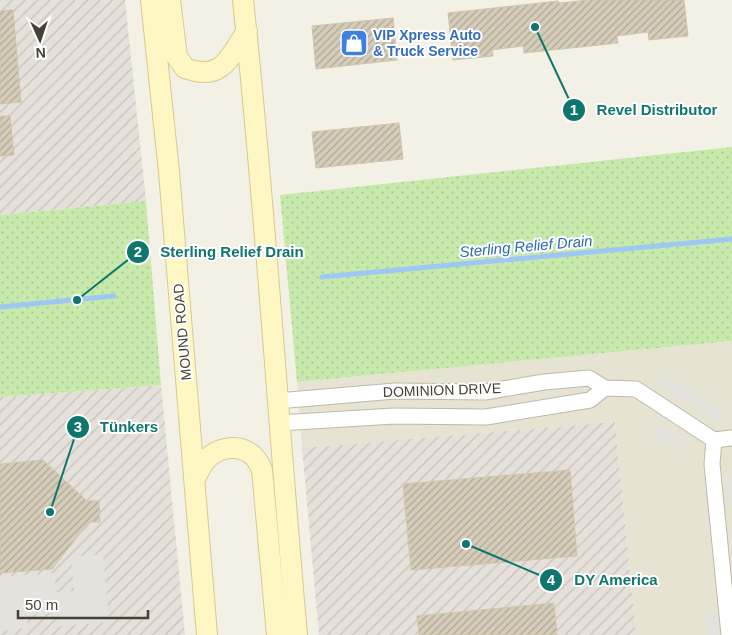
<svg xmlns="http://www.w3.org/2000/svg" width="732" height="635" font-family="Arial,sans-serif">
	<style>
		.residential { fill: #e7e3d2 }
		.industrial { fill: url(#industrial-furrows) }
		.grass { fill: url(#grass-dots) }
		.parking { fill: #e3e2dd }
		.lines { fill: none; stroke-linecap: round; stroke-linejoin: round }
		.stream { stroke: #9ec7f3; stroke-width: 5 }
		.building { fill: url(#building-hatch); stroke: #d0c6ad }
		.minor-casing { stroke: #bfb9a7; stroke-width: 17 }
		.secondary-casing { stroke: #d5cb93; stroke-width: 22 }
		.minor { stroke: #fff; stroke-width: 15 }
		.secondary { stroke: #fff7c3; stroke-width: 20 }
		.labels { text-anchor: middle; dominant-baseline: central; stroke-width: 4; stroke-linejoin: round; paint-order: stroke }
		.shop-label { font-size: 14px; font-weight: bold; fill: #366cbe; stroke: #fff; text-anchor: start }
		.street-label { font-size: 14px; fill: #464134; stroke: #fff }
		.water-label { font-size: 15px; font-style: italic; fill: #2a6bb5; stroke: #fff }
		.leader { fill: none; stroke: #0f766e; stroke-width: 2 }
		.callout-dot { fill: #0f766e; stroke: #fff; stroke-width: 2 }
		.mark-label { font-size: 15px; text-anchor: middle; font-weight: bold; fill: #fff }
		.callout-label { font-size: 15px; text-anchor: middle; font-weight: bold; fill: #0f766e; stroke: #fff; stroke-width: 4; stroke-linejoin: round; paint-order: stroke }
	</style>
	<defs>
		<pattern id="industrial-furrows" width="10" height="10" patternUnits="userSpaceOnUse" patternTransform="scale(1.25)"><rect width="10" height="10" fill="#e5e1da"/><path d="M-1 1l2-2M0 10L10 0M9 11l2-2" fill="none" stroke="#c6c2bc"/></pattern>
		<pattern id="grass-dots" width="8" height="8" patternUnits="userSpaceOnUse" patternTransform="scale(1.25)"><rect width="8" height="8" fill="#c7e9ac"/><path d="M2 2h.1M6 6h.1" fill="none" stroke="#acc995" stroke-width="1.8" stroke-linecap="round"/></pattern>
		<pattern id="building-hatch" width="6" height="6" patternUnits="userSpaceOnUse" patternTransform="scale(1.25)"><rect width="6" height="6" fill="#d5cdba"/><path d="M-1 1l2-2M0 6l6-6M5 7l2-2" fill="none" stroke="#afa898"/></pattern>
	</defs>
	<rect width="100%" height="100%" fill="#f3f0e5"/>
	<path class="residential" d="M 732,341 L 732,635 L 636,635 L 615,422 L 302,448 L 297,382 Z"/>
	<path class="industrial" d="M 0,0 L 125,0 L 146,201 L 0,215 Z
		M 161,385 L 185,635 L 0,635 L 0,397 Z
		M 615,422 L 636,635 L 319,635 L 302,448 Z"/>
	<path class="grass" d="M 732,147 L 732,341 L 297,382 L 280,195 Z
		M 146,201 L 161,385 L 0,397 L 0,215 Z"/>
	<path class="parking" d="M 663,373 L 725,410 L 718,422 L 656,384 Z
		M 656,425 L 689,437 L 684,450 L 651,438 Z
		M 726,476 L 732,476 L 732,506 L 728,506 Z
		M 103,554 L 109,622 L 60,626 L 58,612 L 27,615 L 28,628 L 0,631 L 0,577 L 54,573 L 56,592 L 74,591 L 71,557 Z
		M 719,612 L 720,635 L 707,635 L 706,613 Z"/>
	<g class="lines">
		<path class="stream" d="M 322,277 L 732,239
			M 0,307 L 114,296"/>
	</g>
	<path class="building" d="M 589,0 L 684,0 L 688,36 L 649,40 L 648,32 L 617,36 L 618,43 L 524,53 L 523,46 L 492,50 L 493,56 L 453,60 L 448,13 L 558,1 L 559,3 Z
		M 13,10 L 21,102 L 0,104 L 0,11 Z
		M 393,18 L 397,60 L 316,69 L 312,26 Z
		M 0,116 L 10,116 L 14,155 L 0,156 Z
		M 399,123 L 403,159 L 316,168 L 312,132 Z
		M 43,460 L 87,501 L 99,501 L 100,522 L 89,522 L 52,569 L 0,573 L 0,464 Z
		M 570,470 L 577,556 L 411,570 L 403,484 Z
		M 554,603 L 557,635 L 419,635 L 417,616 Z"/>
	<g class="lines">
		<g class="minor-casing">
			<path id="minor" d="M 605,388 L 636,389 L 714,440
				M 277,401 L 395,391 L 485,392 L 544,382 L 589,378 L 605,388 L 590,400 L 486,417 L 394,416 L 279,423
				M 729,635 L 712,464 L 714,440 L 732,438"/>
		</g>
		<g class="secondary-casing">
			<path id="secondary" d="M 151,0 L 169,172 L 207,635
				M 170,0 L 177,57 L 185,68 C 222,82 229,58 247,31
				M 243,0 C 266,211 278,424 297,635
				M 195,479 C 198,473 201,466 205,461 C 216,448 237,443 251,454 C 257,458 260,465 262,470 L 277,635"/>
		</g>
		<use href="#minor" class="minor"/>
		<use href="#secondary" class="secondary"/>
	</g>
	<defs>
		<g id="shop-square" transform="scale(1.4375)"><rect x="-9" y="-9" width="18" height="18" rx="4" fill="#3f7fe0" stroke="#fff"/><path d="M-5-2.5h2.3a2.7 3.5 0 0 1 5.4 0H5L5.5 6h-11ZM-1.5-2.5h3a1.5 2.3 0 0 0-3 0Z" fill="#fff"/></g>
	</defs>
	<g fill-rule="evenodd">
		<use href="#shop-square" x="354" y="43"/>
	</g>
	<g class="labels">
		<g class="shop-label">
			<text x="373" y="35">VIP Xpress Auto<tspan x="373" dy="16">&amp; Truck Service</tspan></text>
		</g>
		<g class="street-label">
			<text transform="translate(182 332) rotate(-95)">MOUND ROAD</text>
			<text transform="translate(442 390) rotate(-2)">DOMINION DRIVE</text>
		</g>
		<g class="water-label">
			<text transform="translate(526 246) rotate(-5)">Sterling Relief Drain</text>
		</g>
	</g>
	<path class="leader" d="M535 27L574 110M77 300L138 252M50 512L78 427M466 544L551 580"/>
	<g class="callout-dot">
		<circle cx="535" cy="27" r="5"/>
		<circle cx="77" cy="300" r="5"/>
		<circle cx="50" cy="512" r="5"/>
		<circle cx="466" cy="544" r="5"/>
		<circle cx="574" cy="110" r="12"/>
		<circle cx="138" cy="252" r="12"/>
		<circle cx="78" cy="427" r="12"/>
		<circle cx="551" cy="580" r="12"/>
	</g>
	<g class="mark-label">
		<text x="574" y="115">1</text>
		<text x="138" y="257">2</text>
		<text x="78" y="432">3</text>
		<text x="551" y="585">4</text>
	</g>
	<g class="callout-label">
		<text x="657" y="115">Revel Distributor</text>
		<text x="232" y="257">Sterling Relief Drain</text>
		<text x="129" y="432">Tünkers</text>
		<text x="616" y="585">DY America</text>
	</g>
	<g transform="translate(40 40) rotate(177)" stroke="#ffffff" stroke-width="4" paint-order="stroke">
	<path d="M0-4L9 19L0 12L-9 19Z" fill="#464134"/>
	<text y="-8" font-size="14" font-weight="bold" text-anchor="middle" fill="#464134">N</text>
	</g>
	<path d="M18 610v8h130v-8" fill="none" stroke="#464134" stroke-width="2.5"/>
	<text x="25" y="610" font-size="15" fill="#464134" stroke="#ffffff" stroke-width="4" paint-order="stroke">50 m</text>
</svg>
